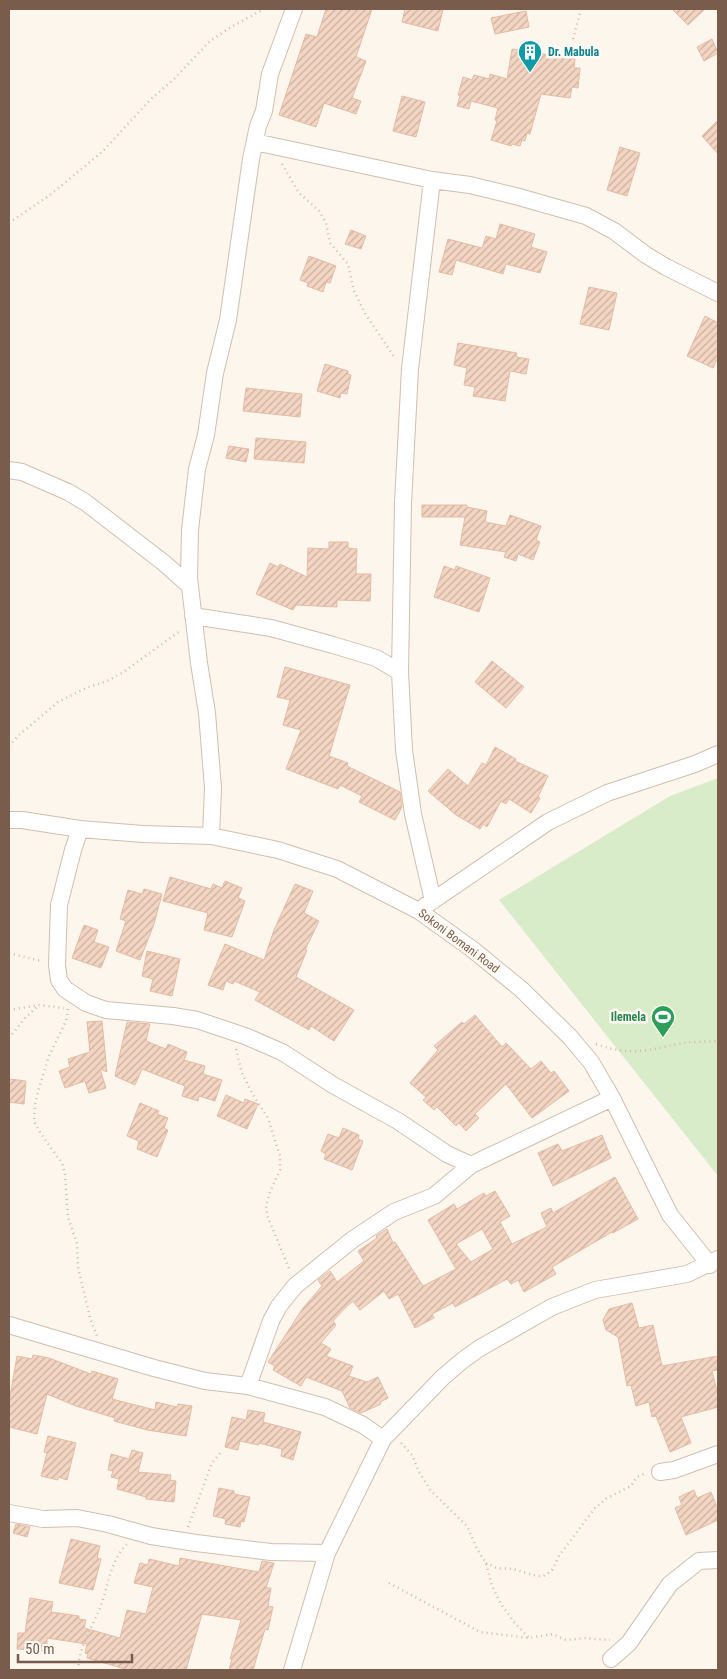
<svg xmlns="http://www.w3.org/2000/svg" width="727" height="1679" font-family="'Roboto Condensed',sans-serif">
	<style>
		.green { fill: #d8ecc9 }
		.building { fill: url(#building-hatch); stroke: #e6bba3; fill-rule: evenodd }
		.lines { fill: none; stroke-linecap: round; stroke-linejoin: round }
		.street-casing { stroke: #d1beb0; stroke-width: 18 }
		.path { stroke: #d9b8a5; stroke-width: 2.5; stroke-dasharray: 1 4; stroke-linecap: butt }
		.street { stroke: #fff; stroke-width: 16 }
		.labels { text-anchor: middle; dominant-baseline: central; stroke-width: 5; stroke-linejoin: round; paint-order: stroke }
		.culture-label { font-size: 12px; font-weight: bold; fill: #0d838f; stroke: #fffaf3; text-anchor: start }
		.street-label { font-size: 12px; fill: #7a5c4d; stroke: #fffaf3 }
		.leisure-label { font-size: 12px; font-weight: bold; fill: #27864d; stroke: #fffaf3; text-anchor: end }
	</style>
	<defs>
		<pattern id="building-hatch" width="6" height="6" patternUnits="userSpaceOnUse" patternTransform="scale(1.25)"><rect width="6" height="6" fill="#f3d5c3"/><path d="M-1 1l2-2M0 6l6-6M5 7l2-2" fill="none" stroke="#cab0a1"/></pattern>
	</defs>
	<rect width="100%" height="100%" fill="#fdf6ec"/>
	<path class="green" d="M 718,778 L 718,1176 L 499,900 L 670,796 Z"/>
	<path class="building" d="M 326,9 L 372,9 L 356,57 L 366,61 L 352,98 L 361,101 L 356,114 L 324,103 L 316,127 L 279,115 L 306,34 L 317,37 Z
		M 405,9 L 443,9 L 438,31 L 402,22 Z
		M 672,9 L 705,9 L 688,25 Z
		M 526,11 L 529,27 L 495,34 L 491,18 Z
		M 712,39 L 718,53 L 704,61 L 697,47 Z
		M 512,49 L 575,59 L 574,68 L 580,68 L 578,88 L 572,87 L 570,98 L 541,94 L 530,134 L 527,133 L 525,141 L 522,140 L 520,146 L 512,144 L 511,146 L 491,140 L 497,121 L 495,120 L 498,108 L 471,101 L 469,109 L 457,106 L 460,96 L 458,95 L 463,77 L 472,80 L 474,75 L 489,79 L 490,74 L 507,79 Z
		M 402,96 L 425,102 L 416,137 L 393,131 Z
		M 718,120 L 718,154 L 702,136 Z
		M 620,147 L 640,153 L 627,196 L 607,190 Z
		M 500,224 L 535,234 L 531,247 L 547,252 L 540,273 L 506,264 L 503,274 L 456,260 L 452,275 L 439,272 L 448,239 L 482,248 L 486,236 L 496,239 Z
		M 351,230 L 366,236 L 361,249 L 345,244 Z
		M 309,256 L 336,266 L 330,283 L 326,282 L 323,292 L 307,286 L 308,283 L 300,280 Z
		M 589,287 L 617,293 L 609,330 L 580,324 Z
		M 705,316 L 718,323 L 718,357 L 713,368 L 687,356 Z
		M 458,343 L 517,353 L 516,357 L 529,359 L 526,374 L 510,371 L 505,401 L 473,396 L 475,387 L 464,385 L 467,368 L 454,365 Z
		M 325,364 L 348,371 L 348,374 L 351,375 L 347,394 L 341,393 L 340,398 L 317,391 Z
		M 246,388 L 302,394 L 300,417 L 243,411 Z
		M 256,438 L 306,442 L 304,463 L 254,459 Z
		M 229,446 L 249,449 L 246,462 L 226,458 Z
		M 422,505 L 467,505 L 467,507 L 487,511 L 485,522 L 506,526 L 510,515 L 541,526 L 536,540 L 540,542 L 533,560 L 518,554 L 516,561 L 504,557 L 506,552 L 460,545 L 465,517 L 422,517 Z
		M 329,542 L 348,542 L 348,548 L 357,549 L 356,574 L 371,574 L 370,601 L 337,600 L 337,607 L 296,605 L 293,610 L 256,594 L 270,563 L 278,567 L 280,564 L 307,577 L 308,548 L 329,549 Z
		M 444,566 L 455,570 L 456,566 L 490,578 L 479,612 L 434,597 Z
		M 492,661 L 524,687 L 506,708 L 475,682 Z
		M 285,667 L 350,685 L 329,756 L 348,763 L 347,766 L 400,792 L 402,807 L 395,820 L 359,802 L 362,796 L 340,785 L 338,789 L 286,769 L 301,730 L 283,725 L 290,700 L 277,697 Z
		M 495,747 L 516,759 L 515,761 L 548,776 L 538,797 L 540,798 L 531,813 L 509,799 L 506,804 L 501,801 L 487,827 L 483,824 L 480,829 L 456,815 L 428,791 L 448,769 L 468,786 L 482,763 L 486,765 Z
		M 170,877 L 211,889 L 213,884 L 222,888 L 225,881 L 242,888 L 238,898 L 245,901 L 232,937 L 204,930 L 208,913 L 163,901 Z
		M 295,884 L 313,891 L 304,913 L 319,921 L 305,950 L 307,950 L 296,977 L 354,1010 L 334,1041 L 311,1026 L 309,1030 L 255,1000 L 260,992 L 234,981 L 233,984 L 226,981 L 223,990 L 208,985 L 225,944 L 264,960 L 274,930 Z
		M 144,889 L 162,894 L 154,924 L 140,960 L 116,951 L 126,921 L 120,919 L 128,890 L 142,894 Z
		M 84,925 L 98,930 L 94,942 L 109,947 L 101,968 L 72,958 Z
		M 147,951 L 180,959 L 172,996 L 150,991 L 153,979 L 142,976 Z
		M 475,1015 L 502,1047 L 506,1043 L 531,1069 L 541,1061 L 551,1073 L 554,1071 L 569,1091 L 532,1118 L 506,1084 L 475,1114 L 479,1118 L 466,1131 L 459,1123 L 456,1126 L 437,1107 L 434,1110 L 423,1100 L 426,1097 L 410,1083 L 438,1050 L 434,1046 L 462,1022 L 464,1024 Z
		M 102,1021 L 107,1072 L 100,1069 L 106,1088 L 89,1093 L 85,1081 L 65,1088 L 59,1071 L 70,1067 L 68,1059 L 90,1052 L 87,1022 Z
		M 127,1022 L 150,1024 L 146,1041 L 166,1049 L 168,1044 L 187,1052 L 184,1060 L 205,1066 L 203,1074 L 222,1080 L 215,1101 L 199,1096 L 198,1101 L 182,1096 L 185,1086 L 142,1069 L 135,1085 L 115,1076 Z
		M 9,1079 L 26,1081 L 24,1104 L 9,1102 Z
		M 226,1095 L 244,1103 L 245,1099 L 258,1104 L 247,1129 L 217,1116 Z
		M 140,1103 L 159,1111 L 157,1114 L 168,1118 L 164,1128 L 168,1130 L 157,1157 L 137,1149 L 139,1141 L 127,1136 Z
		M 343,1128 L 359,1135 L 358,1139 L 363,1141 L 352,1170 L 324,1159 L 326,1154 L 321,1151 L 328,1134 L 339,1138 Z
		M 602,1135 L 611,1158 L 553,1186 L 538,1153 L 558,1144 L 562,1151 Z
		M 615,1177 L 638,1219 L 613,1233 L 612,1232 L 552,1267 L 556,1274 L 524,1292 L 518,1280 L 511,1284 L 507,1279 L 455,1307 L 453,1303 L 432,1314 L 434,1318 L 415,1328 L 398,1294 L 389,1299 L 384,1291 L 360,1310 L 353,1301 L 343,1310 L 333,1321 L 336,1325 L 321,1343 L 331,1349 L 326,1356 L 353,1366 L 349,1376 L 367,1382 L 378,1377 L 388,1398 L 380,1402 L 381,1404 L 361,1413 L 350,1408 L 342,1391 L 306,1377 L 301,1386 L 273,1370 L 275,1366 L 268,1362 L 303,1308 L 322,1286 L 318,1280 L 330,1271 L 337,1282 L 364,1261 L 358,1251 L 377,1238 L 376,1236 L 387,1229 L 393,1243 L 395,1242 L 423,1286 L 456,1269 L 428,1220 L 454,1204 L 457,1209 L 484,1193 L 486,1196 L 495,1191 L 510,1216 L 500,1222 L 512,1244 L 547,1227 L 541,1213 L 551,1208 L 553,1213 ZM 482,1229 L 493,1249 L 471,1262 L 456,1244 Z
		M 632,1303 L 639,1328 L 653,1325 L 662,1366 L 718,1356 L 718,1370 L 712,1371 L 718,1395 L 718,1407 L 681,1417 L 691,1443 L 670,1452 L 656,1416 L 652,1417 L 649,1402 L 636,1406 L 631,1385 L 627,1386 L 618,1337 L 606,1330 L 603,1320 L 609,1309 Z
		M 33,1355 L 49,1358 L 91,1374 L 92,1371 L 118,1379 L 112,1399 L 155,1410 L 156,1402 L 177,1407 L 178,1404 L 192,1406 L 186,1436 L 147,1430 L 114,1421 L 115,1418 L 76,1406 L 47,1394 L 37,1434 L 9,1427 L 9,1402 L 17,1356 L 32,1359 Z
		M 248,1410 L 265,1413 L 263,1422 L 301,1432 L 293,1460 L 281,1456 L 282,1449 L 259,1443 L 258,1445 L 240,1441 L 238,1450 L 225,1447 L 232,1417 L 246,1420 Z
		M 48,1436 L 76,1443 L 67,1480 L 58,1477 L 58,1480 L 41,1476 L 47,1453 L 44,1452 Z
		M 132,1450 L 143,1453 L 138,1472 L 171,1475 L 170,1480 L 176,1481 L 174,1502 L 146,1499 L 146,1497 L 117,1489 L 119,1479 L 111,1477 L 113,1471 L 108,1470 L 111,1454 L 129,1459 Z
		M 219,1488 L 234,1491 L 234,1494 L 250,1497 L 244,1522 L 241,1521 L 240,1527 L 225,1524 L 226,1519 L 213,1516 Z
		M 694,1490 L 697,1498 L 711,1492 L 718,1509 L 718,1520 L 686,1535 L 675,1508 L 682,1505 L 679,1497 Z
		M 16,1524 L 30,1527 L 27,1537 L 13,1533 Z
		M 71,1539 L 100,1546 L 97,1558 L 101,1559 L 93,1590 L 59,1583 Z
		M 180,1558 L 259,1572 L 262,1561 L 274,1563 L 266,1588 L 271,1588 L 268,1606 L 273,1607 L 268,1630 L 265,1629 L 253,1670 L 229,1670 L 232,1659 L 230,1659 L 241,1620 L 202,1614 L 186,1670 L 122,1670 L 122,1668 L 87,1658 L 88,1654 L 85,1653 L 87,1644 L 47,1638 L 47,1651 L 17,1649 L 18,1633 L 25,1633 L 30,1598 L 53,1602 L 51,1612 L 79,1616 L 79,1619 L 86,1620 L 84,1628 L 120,1638 L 127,1610 L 146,1614 L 153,1587 L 134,1583 L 140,1563 L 148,1565 L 149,1559 L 179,1566 Z"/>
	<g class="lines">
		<g class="street-casing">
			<path id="street" d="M 255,142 L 432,180 L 470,185 L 519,197 L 586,216 L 614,231 L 646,255 L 666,267 L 718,293
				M 432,180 L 410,369 L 403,503 L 400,672 L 404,750 L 413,814 L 433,901
				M 9,470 L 22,472 L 68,492 L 85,502 L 164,563 L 190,586
				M 193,616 L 271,628 L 333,645 L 376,658 L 400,672
				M 9,820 L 22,820 L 80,829 L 143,834 L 211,836 L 278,850 L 337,869 L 419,911 L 472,949 L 521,989 L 570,1037 L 591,1062 L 612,1098 L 670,1215 L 710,1265
				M 80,829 L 73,850 L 59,905 L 57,965 L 59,980 L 65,989 L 86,1003 L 106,1010 L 173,1016 L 197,1020 L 245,1036 L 282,1052 L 333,1085 L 398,1121 L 447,1154 L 471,1165
				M 211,836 L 213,788 L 207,713 L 199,663 L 189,578 L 190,530 L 197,469 L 206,435 L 215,373 L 228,320 L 251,159 L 258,126 L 264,111 L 270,74 L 294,9
				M 425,906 L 548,822 L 607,793 L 695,764 L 718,754
				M 9,1325 L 154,1368 L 205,1381 L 248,1386 L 325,1407 L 363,1425 L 383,1439
				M 248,1386 L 271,1321 L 279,1306 L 295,1286 L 352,1240 L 394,1212 L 434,1196 L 471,1165 L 612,1098
				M 660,1472 L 674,1470 L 718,1454
				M 9,1513 L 43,1519 L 77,1518 L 108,1524 L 151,1536 L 196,1543 L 271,1552 L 327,1553
				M 611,1659 L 629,1643 L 670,1584 L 699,1561 L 718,1560
				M 292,1670 L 327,1553 L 383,1439 L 443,1377 L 463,1360 L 480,1348 L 552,1307 L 595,1290 L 687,1274 L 718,1259"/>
		</g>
		<path class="path" d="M 573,39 L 581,9
			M 282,164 L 299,193 L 319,211 L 326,223 L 330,243 L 348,264 L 354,291 L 366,315 L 395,358
			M 9,223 L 50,195 L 102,152 L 151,99 L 174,79 L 210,41 L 231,27 L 264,9
			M 9,746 L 19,735 L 58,702 L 86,688 L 107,681 L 122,673 L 180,631
			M 9,953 L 41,961
			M 68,1009 L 66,1021 L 49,1056 L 39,1088 L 35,1104 L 34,1121 L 41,1134 L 62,1163 L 65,1174 L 68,1217 L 77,1244 L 78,1267 L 90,1318 L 97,1336
			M 9,1010 L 39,1005 L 64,1008
			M 9,1038 L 25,1018 L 38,1006
			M 596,1044 C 629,1056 646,1051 679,1044 C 692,1041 706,1042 718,1041
			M 236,1049 L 242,1073 L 253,1095 L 268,1118 L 280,1156 L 280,1170 L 270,1192 L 266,1206 L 267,1215 L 290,1271
			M 401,1443 L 412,1455 L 419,1472 L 431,1491 L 467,1526 L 477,1549 L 486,1563 L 492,1586 L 501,1604 L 514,1622 L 529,1638
			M 188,1527 L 212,1463 L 222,1451
			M 486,1563 L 496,1568 L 513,1569 L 537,1576 L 543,1576 L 547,1574 L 552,1570 L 559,1556 L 595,1508 L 607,1498 L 631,1486 L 637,1477 L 646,1473
			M 389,1583 L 480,1632 L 529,1638 L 553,1634 L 566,1640 L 584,1638 L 610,1640
			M 78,1670 C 79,1647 91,1629 100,1608 C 108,1587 110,1561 127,1544"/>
		<use href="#street" class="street"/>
	</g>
	<defs>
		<g id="building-pin" transform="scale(1.25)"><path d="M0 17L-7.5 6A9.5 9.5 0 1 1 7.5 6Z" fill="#0f9aa8" stroke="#fffaf3"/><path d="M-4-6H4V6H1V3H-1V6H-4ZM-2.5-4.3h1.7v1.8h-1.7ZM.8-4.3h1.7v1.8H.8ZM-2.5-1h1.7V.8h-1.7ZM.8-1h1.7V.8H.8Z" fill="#fff"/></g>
		<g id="stadium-pin" transform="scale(1.25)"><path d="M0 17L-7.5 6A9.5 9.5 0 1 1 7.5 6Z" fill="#2e9e5b" stroke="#fffaf3"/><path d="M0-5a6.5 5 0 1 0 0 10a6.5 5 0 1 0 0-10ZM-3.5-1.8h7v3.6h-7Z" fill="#fff"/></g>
	</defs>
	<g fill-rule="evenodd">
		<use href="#building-pin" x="530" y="52"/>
		<use href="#stadium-pin" x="663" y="1017"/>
	</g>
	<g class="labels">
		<g class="culture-label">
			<text x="548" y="52">Dr. Mabula</text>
		</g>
		<g class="street-label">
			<text transform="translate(459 941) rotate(37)">Sokoni Bomani Road</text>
		</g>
		<g class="leisure-label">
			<text x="646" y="1017">Ilemela</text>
		</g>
	</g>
	<rect width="727" height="1679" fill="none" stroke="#7a5c4d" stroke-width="20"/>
	<path d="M18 1654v8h114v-8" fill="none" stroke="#7a5c4d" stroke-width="2.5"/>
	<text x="25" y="1654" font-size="15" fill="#7a5c4d" stroke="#fffaf3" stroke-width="4" paint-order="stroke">50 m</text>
</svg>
